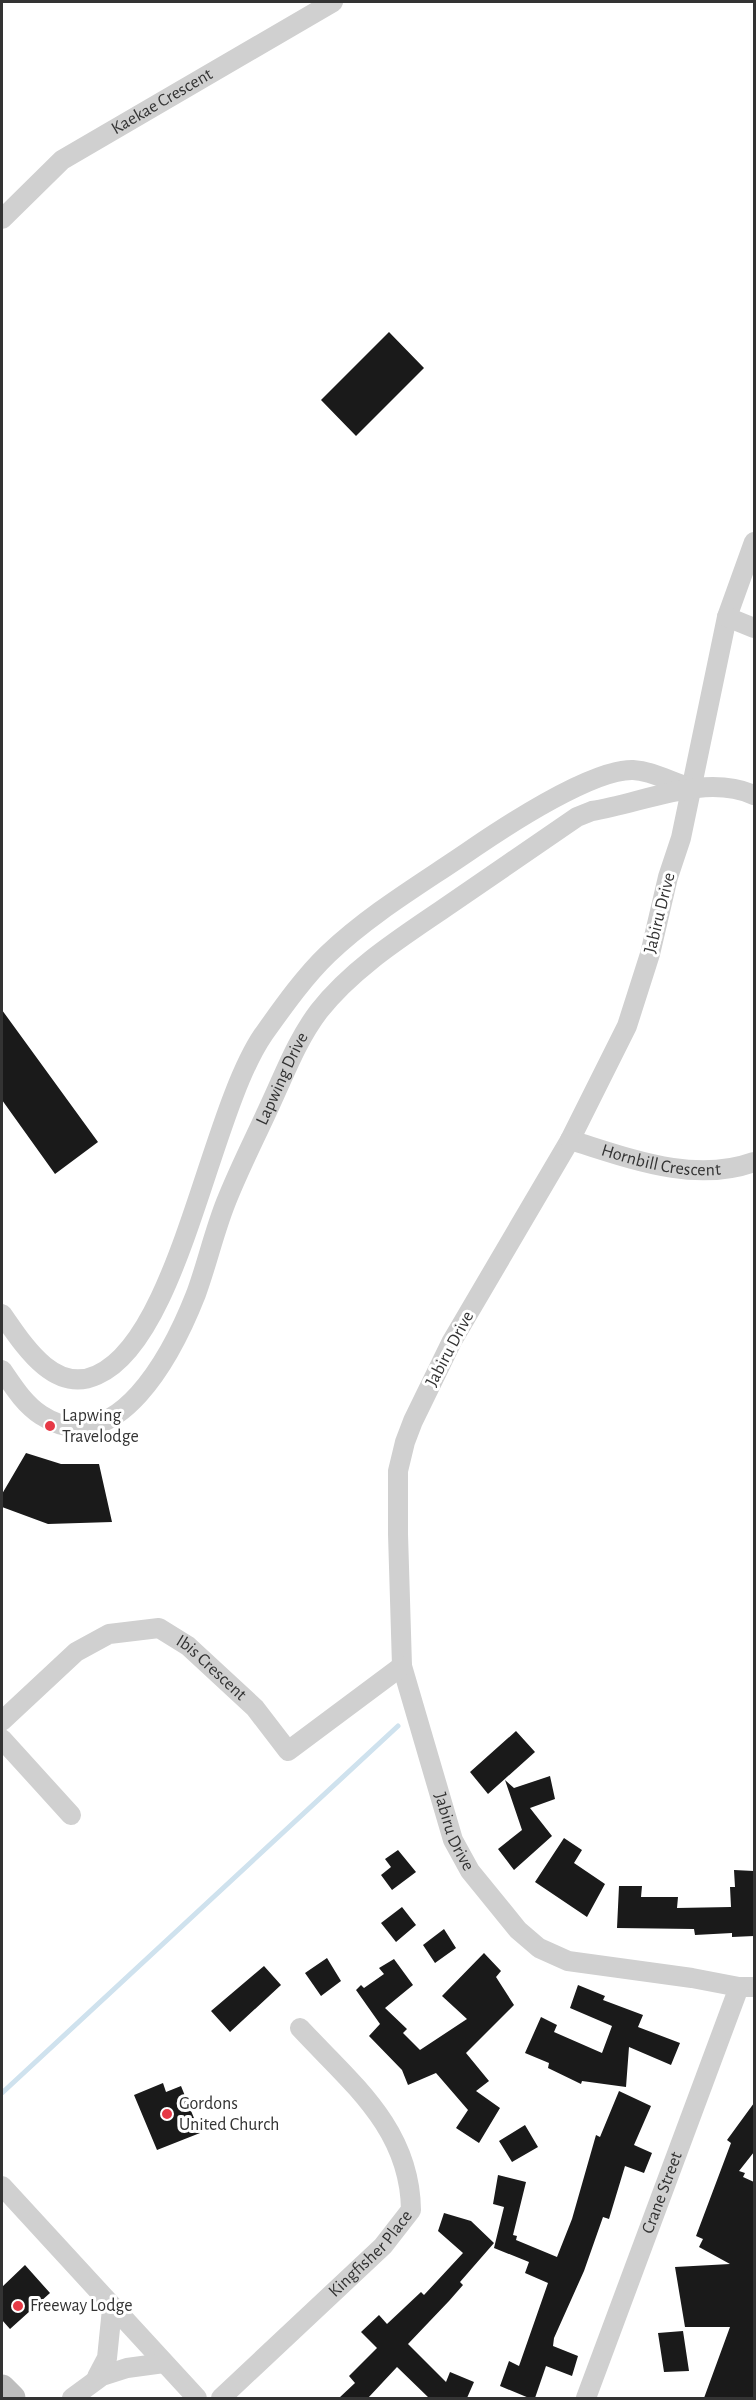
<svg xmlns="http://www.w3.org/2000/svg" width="756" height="2400" font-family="'Alegreya Sans',sans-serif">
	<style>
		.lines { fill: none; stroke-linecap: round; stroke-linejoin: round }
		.stream { stroke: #cfe2ee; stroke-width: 5 }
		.building { fill: #1a1a1a }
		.minor { stroke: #d0d0d0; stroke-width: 20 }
		.secondary { stroke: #bdbdbd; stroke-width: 27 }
		.poi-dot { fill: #e63946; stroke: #fff; stroke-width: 2 }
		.labels { text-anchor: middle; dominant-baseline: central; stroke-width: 6; stroke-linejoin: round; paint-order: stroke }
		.street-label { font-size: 18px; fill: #333; stroke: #fff }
		.poi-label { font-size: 18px; fill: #333; stroke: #fff; text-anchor: start }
	</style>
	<rect width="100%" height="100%" fill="#fff"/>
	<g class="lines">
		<path class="stream" d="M 2,2093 L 398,1726"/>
	</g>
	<path class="building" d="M 389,332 L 424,368 L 356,436 L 321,400 Z
		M 2,1010 L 98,1142 L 55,1174 L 2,1100 Z
		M 26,1453 L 61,1464 L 99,1464 L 112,1522 L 48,1524 L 2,1507 L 2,1494 Z
		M 516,1731 L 535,1752 L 488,1794 L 470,1772 Z
		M 550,1776 L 555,1799 L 530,1808 L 552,1836 L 514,1870 L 498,1849 L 522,1830 L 505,1780 L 514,1788 Z
		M 564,1838 L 582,1850 L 574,1863 L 605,1884 L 587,1917 L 535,1882 Z
		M 398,1850 L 416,1872 L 392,1890 L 381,1875 L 391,1867 L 385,1859 Z
		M 734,1870 L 754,1871 L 754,1936 L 732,1937 L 732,1933 L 695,1935 L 694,1929 L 617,1928 L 619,1886 L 642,1886 L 641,1897 L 678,1897 L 677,1908 L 731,1907 L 730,1887 L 735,1887 Z
		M 402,1907 L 416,1925 L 396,1942 L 381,1923 Z
		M 444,1929 L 456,1948 L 435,1963 L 423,1945 Z
		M 484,1953 L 501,1971 L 496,1977 L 514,2005 L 466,2053 L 489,2081 L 476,2091 L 500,2108 L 479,2143 L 456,2128 L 468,2110 L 436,2073 L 408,2085 L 402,2070 L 369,2036 L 380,2024 L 356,1990 L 361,1985 L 364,1988 L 384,1974 L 379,1968 L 394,1959 L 413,1985 L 385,2008 L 407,2029 L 403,2033 L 420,2050 L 467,2019 L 442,1996 Z
		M 327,1958 L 341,1981 L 321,1996 L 305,1973 Z
		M 264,1966 L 281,1985 L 230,2032 L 211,2011 Z
		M 578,1985 L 605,1996 L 603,2000 L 643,2015 L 638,2027 L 680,2043 L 671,2065 L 629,2047 L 626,2087 L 582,2081 L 581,2084 L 548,2068 L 549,2063 L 525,2053 L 541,2017 L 557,2025 L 554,2032 L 602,2053 L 612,2026 L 570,2008 Z
		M 163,2083 L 166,2092 L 181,2086 L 200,2133 L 157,2150 L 134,2095 Z
		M 619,2091 L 651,2106 L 634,2145 L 652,2153 L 644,2173 L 625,2166 L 609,2219 L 603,2217 L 584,2271 L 554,2338 L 553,2346 L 578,2356 L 572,2376 L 546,2366 L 535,2398 L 529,2398 L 500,2386 L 509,2361 L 519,2366 L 548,2283 L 525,2273 L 529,2262 L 494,2248 L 504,2207 L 493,2204 L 498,2175 L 526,2182 L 513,2235 L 517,2236 L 516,2240 L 557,2257 L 572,2219 L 596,2135 L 600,2137 Z
		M 754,2103 L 754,2152 L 739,2171 L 745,2173 L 743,2177 L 754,2182 L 754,2398 L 704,2398 L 730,2327 L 685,2327 L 675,2267 L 730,2264 L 699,2247 L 703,2239 L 696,2236 L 731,2143 L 727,2140 Z
		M 525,2125 L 538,2147 L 512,2162 L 499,2141 Z
		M 444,2213 L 471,2221 L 494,2243 L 460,2282 L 463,2285 L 449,2301 L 408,2344 L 446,2382 L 450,2372 L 474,2382 L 467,2398 L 429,2398 L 397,2367 L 368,2398 L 339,2398 L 355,2383 L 349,2376 L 377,2348 L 361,2332 L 379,2315 L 387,2324 L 421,2292 L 424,2295 L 463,2253 L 438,2231 Z
		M 25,2265 L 50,2293 L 10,2329 L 2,2320 L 2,2287 Z
		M 683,2331 L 689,2371 L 664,2372 L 658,2333 Z"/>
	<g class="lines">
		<g class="minor">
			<path id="s1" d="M 2,219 L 62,160 L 333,2"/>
			<path id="s2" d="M 754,542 L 727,617 L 681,838 L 668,877 L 650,954 L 627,1026 L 570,1140 L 452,1341 L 413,1421 L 405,1442 L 398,1471 L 398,1534 L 402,1666 L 453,1840 L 470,1871 L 518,1930 L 539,1948 L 568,1961 L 692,1978 L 739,1987 L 754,1987"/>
			<path d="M 727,617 L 754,628"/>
			<path id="s3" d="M 570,1140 C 629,1158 693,1184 754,1162"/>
			<path d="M 2,1314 C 23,1344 54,1395 97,1375 C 179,1339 209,1114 263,1035 C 283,1007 304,977 328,954 C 372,912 426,881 475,847 C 509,824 593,769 633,770 C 654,771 672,783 692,788"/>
			<path id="s4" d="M 2,1370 C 13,1386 24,1404 41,1415 C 117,1465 174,1350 196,1294 C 207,1264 214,1232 226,1202 C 239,1169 255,1138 270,1105 C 285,1073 297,1040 319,1011 C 352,969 399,939 443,909 C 488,878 532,848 577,817 L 592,811 C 643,803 704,773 754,795"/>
			<path id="s5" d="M 2,1721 L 76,1652 L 109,1634 L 159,1628 L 188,1646 L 255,1708 L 288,1751 L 402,1666"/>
			<path d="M 2,1739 L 71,1815"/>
			<path d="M 2,2186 L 197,2398"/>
			<path d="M 97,2377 L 107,2358 L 112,2309"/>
			<path d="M 72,2398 L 102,2376 L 127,2368 L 164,2363"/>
			<path id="s6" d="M 221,2398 L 383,2246 L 411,2210 C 410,2128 351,2083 300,2028"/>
			<path id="s7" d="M 586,2398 L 739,1987"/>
		</g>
		<path class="secondary" d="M 2,2388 L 12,2398"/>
	</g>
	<g class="poi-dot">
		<circle cx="50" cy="1426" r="6"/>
		<circle cx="167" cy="2114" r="6"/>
		<circle cx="18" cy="2306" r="6"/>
	</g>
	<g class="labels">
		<g class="street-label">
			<text stroke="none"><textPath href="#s1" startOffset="200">Kaekae Crescent</textPath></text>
			<text transform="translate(660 913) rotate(-76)">Jabiru Drive</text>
			<text stroke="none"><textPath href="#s4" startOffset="519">Lapwing Drive</textPath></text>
			<text stroke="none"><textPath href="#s3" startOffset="94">Hornbill Crescent</textPath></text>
			<text transform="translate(450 1349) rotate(-62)">Jabiru Drive</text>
			<text stroke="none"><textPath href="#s5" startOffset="255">Ibis Crescent</textPath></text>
			<text stroke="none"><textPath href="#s2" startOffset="1372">Jabiru Drive</textPath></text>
			<text stroke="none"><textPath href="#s7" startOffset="219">Crane Street</textPath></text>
			<text stroke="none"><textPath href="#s6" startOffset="208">Kingfisher Place</textPath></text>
		</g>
		<g class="poi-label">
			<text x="62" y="1416">Lapwing<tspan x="62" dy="21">Travelodge</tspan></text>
			<text x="179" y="2104">Gordons<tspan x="179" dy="21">United Church</tspan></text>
			<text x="30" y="2306">Freeway Lodge</text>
		</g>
	</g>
	<rect width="756" height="2400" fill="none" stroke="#333333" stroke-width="6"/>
</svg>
